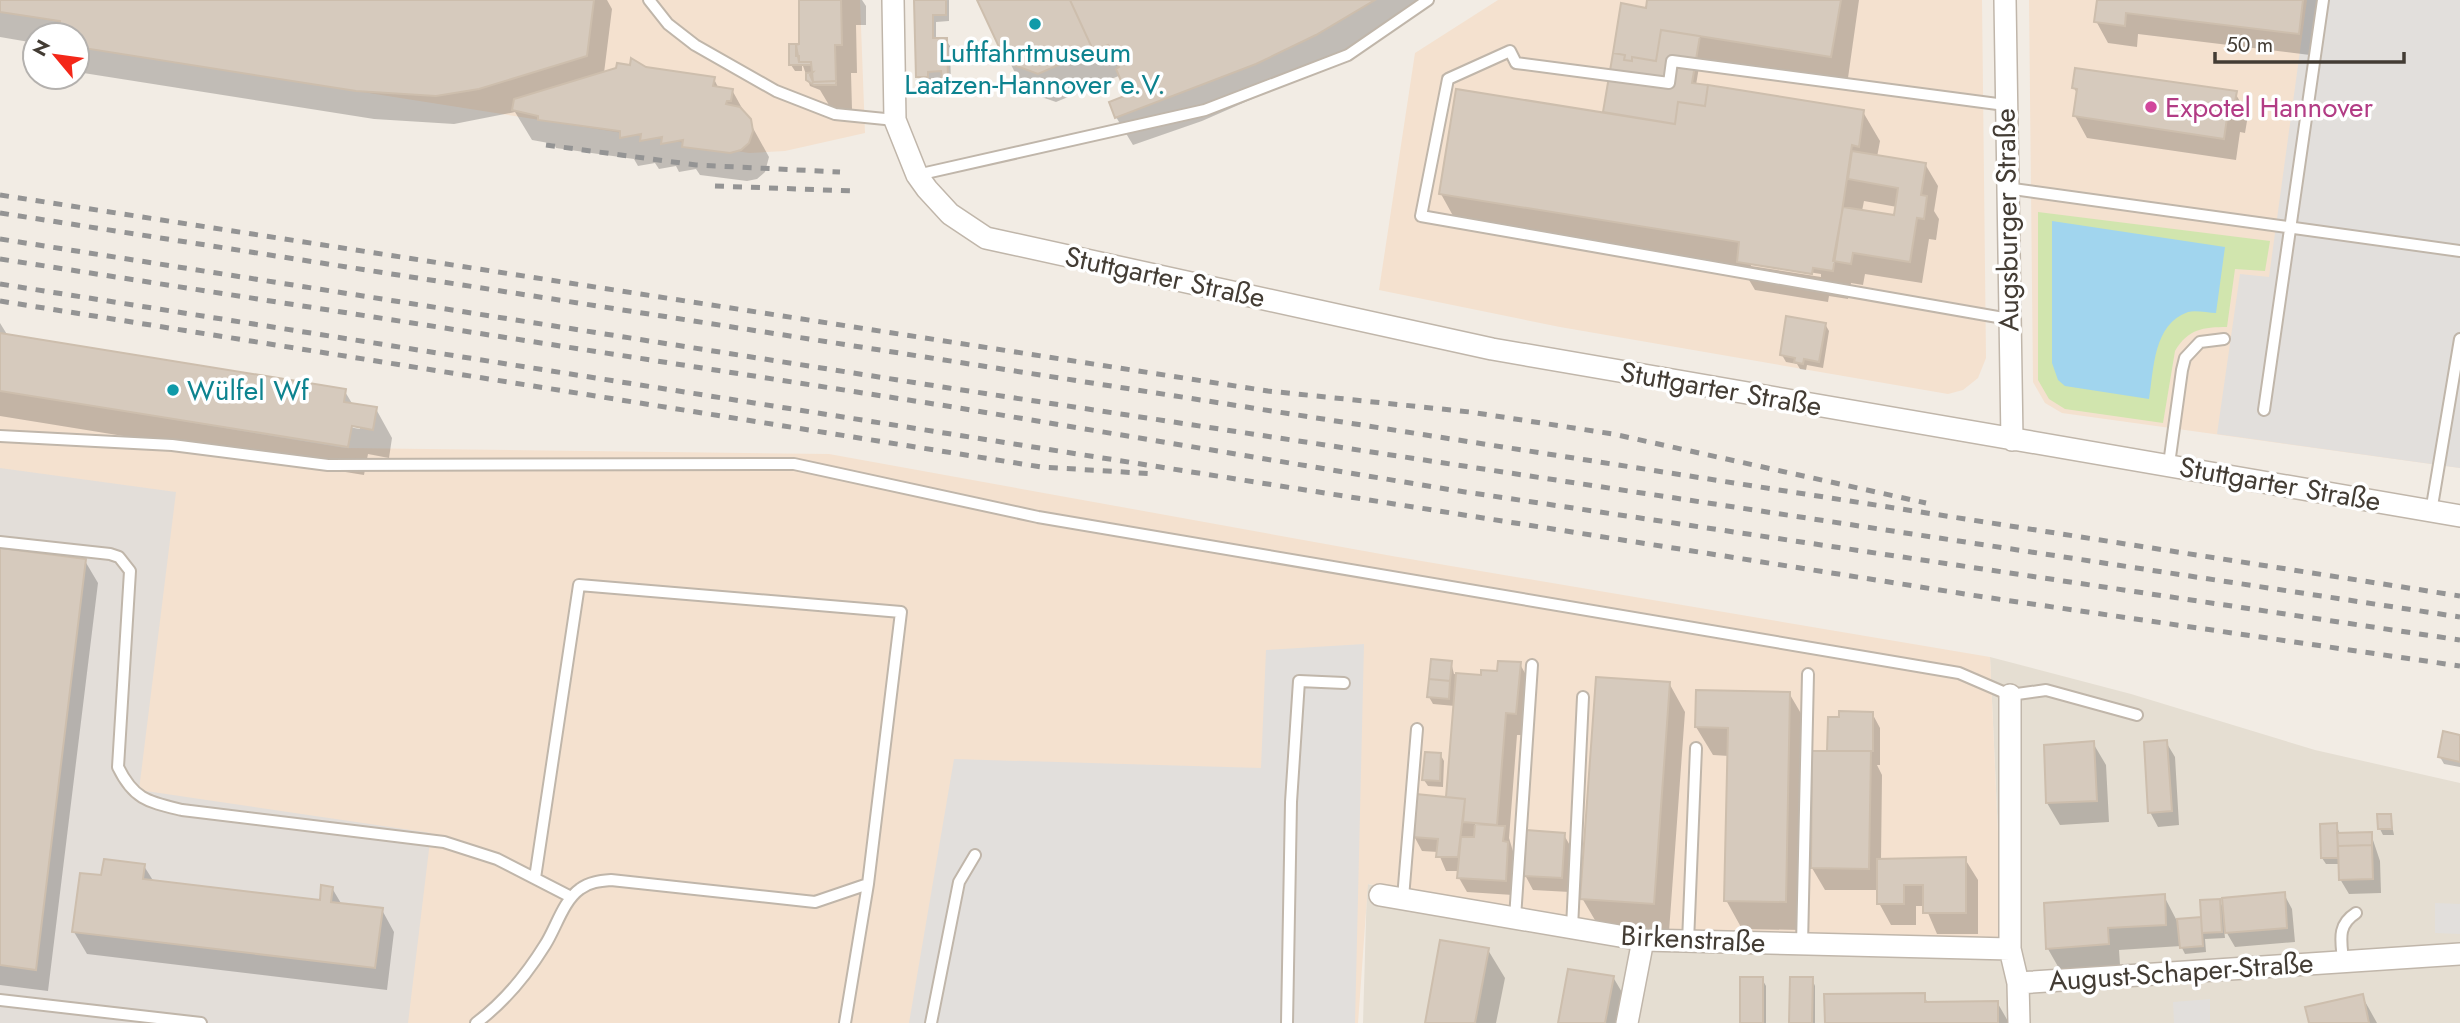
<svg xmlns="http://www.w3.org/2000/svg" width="2460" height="1023" font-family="Jost,sans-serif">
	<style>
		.residential { fill: #e5ded2 }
		.commercial { fill: #f4e1cf }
		.industrial { fill: #e3ded9 }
		.green { fill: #d1e5ae }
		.parking { fill: #e2dfdc }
		.water { fill: #a1d5ee }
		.shadow { fill: #0003; fill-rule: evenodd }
		.building { fill: #d6cabd; stroke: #cdbead; stroke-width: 2 }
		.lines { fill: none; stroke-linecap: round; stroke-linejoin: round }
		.service-casing { stroke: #c0b6aa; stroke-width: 14 }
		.minor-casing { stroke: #c0b6aa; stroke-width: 24 }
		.service { stroke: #fff; stroke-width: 10 }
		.minor { stroke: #fff; stroke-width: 21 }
		.rail { stroke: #949494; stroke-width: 5; stroke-dasharray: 9 9; stroke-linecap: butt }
		.culture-dot { fill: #0f9aa8; stroke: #fff; stroke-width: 2.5 }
		.hotel-dot { fill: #d1479c; stroke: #fff; stroke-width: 2.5 }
		.labels { text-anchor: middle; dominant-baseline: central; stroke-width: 7; stroke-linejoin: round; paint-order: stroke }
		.culture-label { font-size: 28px; fill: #0d838f; stroke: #fff }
		.hotel-label { font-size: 28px; fill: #b23c85; stroke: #fff; text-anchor: start }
		.street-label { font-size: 28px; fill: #433c34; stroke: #fff }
	</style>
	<rect width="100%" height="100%" fill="#f2ece4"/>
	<path class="residential" d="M 1990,657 L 2131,694 L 2315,750 L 2460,783 L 2460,1023 L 1363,1023 L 1367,884 L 1643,931 L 2003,943 Z"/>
	<path class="commercial" d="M 0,0 L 860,0 L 865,133 L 785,151 L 749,153 L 77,47 L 77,35 L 57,35 L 59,22 L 0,12 Z
		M 1498,0 L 1982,0 L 1986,358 L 1978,378 L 1963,390 L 1948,394 L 1560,327 L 1379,290 L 1415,53 Z
		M 2029,0 L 2460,0 L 2460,468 L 2062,413 L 2045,403 L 2033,382 Z
		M 0,391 L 345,448 L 829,454 L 1392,556 L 1990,657 L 2003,943 L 1643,931 L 1368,884 L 1358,1023 L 0,1023 Z"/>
	<path class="industrial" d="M 0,468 L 176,492 L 139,790 L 431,833 L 408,1023 L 0,1023 Z"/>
	<path class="green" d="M 2038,212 L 2270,241 L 2265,271 L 2235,269 L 2227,327 C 2203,327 2188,329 2175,351 L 2163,423 L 2065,409 L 2049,399 L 2038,380 Z"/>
	<path class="parking" d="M 2307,0 L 2460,0 L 2460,468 L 2217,434 L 2240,274 L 2269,277 Z
		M 1364,644 L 1355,1023 L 909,1023 L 954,759 L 1261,768 L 1266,650 Z
		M 2435,903 L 2460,904 L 2460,934 L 2435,933 Z
		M 2210,999 L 2210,1023 L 2174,1023 L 2173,1002 Z"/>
	<path class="water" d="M 2052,221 L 2225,247 L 2216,313 C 2208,313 2196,310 2188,312 C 2153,324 2154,369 2149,399 L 2065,386 L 2058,380 L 2052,363 Z"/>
	<path class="shadow" d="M 0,0 L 607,0 L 612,9 L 604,73 L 645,69 L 714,79 L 719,89 L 732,90 L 769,157 L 765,172 L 757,179 L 747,181 L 700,175 L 696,169 L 679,172 L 676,166 L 659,169 L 655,163 L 638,166 L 634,159 L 556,148 L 554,144 L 532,140 L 515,112 L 454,124 L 374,119 L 77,72 L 77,35 L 35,35 L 35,43 L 0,37 Z
		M 800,0 L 862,0 L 866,6 L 866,25 L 856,25 L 857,73 L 851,73 L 852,109 L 832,110 L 820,90 L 810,86 L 802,63 L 802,71 L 795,71 L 791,65 L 801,46 Z
		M 916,0 L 949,0 L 949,21 L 936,22 L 936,40 L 946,40 L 950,46 L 951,86 L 947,86 L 943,78 L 931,78 L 931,83 L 921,84 L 918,77 Z
		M 979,0 L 1433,0 L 1332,64 L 1202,121 L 1133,145 L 1116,117 L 1129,96 L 1121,75 L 1056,102 L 1024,91 Z
		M 1649,0 L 1859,0 L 1847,85 L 1700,61 L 1696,85 L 1863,112 L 1880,141 L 1877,157 L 1925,164 L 1938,186 L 1934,211 L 1939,219 L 1936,240 L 1929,239 L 1922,283 L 1865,274 L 1863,285 L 1851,283 L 1848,299 L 1829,296 L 1828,302 L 1755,290 L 1742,268 L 1457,223 L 1441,194 L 1608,115 L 1605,112 ZM 1864,201 L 1897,207 L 1895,217 L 1862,211 ZM 1751,263 L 1821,274 L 1821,277 L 1751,266 Z
		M 2098,0 L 2318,0 L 2310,55 L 2138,34 L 2137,47 L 2108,43 L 2096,21 Z
		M 2074,88 L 2235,93 L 2248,115 L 2245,133 L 2240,132 L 2236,160 L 2087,138 L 2075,116 L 2078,95 Z
		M 0,323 L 8,336 L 344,390 L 353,405 L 376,409 L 392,438 L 389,458 L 368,454 L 364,475 L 0,416 ZM 344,423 L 360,426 L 360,429 L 343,426 Z
		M 1825,324 L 1829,331 L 1823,368 L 1807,365 L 1806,370 L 1800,369 L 1797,364 L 1786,362 L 1782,355 Z
		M 0,556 L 85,561 L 98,583 L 48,991 L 0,985 Z
		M 1451,662 L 1454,674 L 1483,676 L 1520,664 L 1532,686 L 1528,735 L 1517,735 L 1509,838 L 1515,858 L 1513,895 L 1467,892 L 1459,878 L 1459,871 L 1446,871 L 1438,852 L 1422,851 L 1414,836 L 1448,799 L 1455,706 L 1433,704 L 1429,697 Z
		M 1669,683 L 1685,712 L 1669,932 L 1599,927 L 1582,898 Z
		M 1789,693 L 1806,722 L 1801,930 L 1742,929 L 1726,900 L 1729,756 L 1713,755 L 1696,727 Z
		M 1872,713 L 1880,728 L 1880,765 L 1877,765 L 1882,775 L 1881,860 L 1965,859 L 1978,880 L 1978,934 L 1937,934 L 1925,906 L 1916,906 L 1916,925 L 1891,925 L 1879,903 L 1879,890 L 1825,890 L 1812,868 L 1829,753 Z
		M 2460,737 L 2460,767 L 2444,764 L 2440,757 Z
		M 2166,742 L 2175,757 L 2179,825 L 2158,827 L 2150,812 Z
		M 2093,743 L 2106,765 L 2109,822 L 2060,825 L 2047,803 L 2046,746 Z
		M 1440,754 L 1444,761 L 1443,787 L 1428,786 L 1424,780 Z
		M 2390,816 L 2394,835 L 2383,835 L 2380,829 Z
		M 2336,825 L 2340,834 L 2371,834 L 2380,861 L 2381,893 L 2349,894 L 2340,879 L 2340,864 L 2326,864 L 2322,858 Z
		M 1564,835 L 1572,849 L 1570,892 L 1533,890 L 1525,875 Z
		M 144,866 L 154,882 L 321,902 L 332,888 L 342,905 L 382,910 L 394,932 L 387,990 L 87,954 L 74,932 L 103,877 Z
		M 2284,894 L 2292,909 L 2295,942 L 2235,947 L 2224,928 L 2225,938 L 2205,939 L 2206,952 L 2185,954 L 2181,946 L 2119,950 L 2120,965 L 2060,970 L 2048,949 L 2164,896 L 2177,921 L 2203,919 L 2219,901 L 2225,910 Z
		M 1488,950 L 1505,978 L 1496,1023 L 1427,1023 Z
		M 1613,977 L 1630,1006 L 1627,1023 L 1559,1023 Z
		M 1762,979 L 1766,986 L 1766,1023 L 1742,1023 Z
		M 1812,979 L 1815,986 L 1815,1023 L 1791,1023 Z
		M 1924,995 L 1928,1004 L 1997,1002 L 2009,1023 L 1827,1023 Z
		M 2362,996 L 2377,1023 L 2311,1023 Z"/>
	<path class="building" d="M 0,0 L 594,0 L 587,56 L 479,89 L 436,96 L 356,91 L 77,47 L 77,35 L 58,35 L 60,21 L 0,12 Z
		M 799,0 L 841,0 L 842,45 L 835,45 L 836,81 L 813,82 L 811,62 L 799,62 L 799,56 L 796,56 L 796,45 L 799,44 Z
		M 914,0 L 946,0 L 946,15 L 933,15 L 933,38 L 947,38 L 948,79 L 942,80 L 941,71 L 928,72 L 928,77 L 916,77 Z
		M 977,0 L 1070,0 L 1093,50 L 1038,74 L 1006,62 Z
		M 1070,0 L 1375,0 L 1316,35 L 1256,64 L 1115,118 L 1109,102 L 1127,95 L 1116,69 L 1119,67 L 1108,45 L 1093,50 Z
		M 1647,0 L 1841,0 L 1831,57 L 1661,30 L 1656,61 L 1632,57 L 1632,61 L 1624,60 L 1625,55 L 1613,53 L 1621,3 L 1646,8 Z
		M 2097,0 L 2303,0 L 2299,34 L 2126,13 L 2125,26 L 2094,22 Z
		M 1661,30 L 1700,36 L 1692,83 L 1708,85 L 1705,106 L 1678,102 L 1675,124 L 1603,112 L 1613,53 L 1625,55 L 1624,60 L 1632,61 L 1632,57 L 1656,61 Z
		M 789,44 L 799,44 L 796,45 L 799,62 L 811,62 L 811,65 L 789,65 Z
		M 631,58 L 646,67 L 715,77 L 713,86 L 733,89 L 731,101 L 727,101 L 726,104 L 740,107 L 751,119 L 753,131 L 749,143 L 741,150 L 730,153 L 682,147 L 683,140 L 661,144 L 662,137 L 640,141 L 641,134 L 620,138 L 620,131 L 538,120 L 538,116 L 512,110 L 514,99 L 616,68 L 617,63 L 630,65 Z
		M 2075,68 L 2237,91 L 2233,112 L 2228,111 L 2224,139 L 2073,116 L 2077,89 L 2072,88 Z
		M 813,72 L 810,75 L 813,82 L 836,81 L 836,85 L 814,85 L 806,80 L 806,73 Z
		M 1708,85 L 1864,110 L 1859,147 L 1852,145 L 1833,271 L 1813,268 L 1812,274 L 1737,262 L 1739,242 L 1439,194 L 1456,89 L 1675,124 L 1678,102 L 1705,106 Z
		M 1852,151 L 1926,163 L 1921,195 L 1927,196 L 1924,219 L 1917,218 L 1910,262 L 1853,253 L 1851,264 L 1833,261 L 1843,207 L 1894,215 L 1898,188 L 1848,179 Z
		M 1786,316 L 1826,323 L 1819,362 L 1804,359 L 1803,364 L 1794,362 L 1795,358 L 1780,355 Z
		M 0,333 L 346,389 L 344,402 L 377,407 L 373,430 L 352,426 L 348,447 L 0,391 Z
		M 0,548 L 86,559 L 36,970 L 0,965 Z
		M 1431,659 L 1452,661 L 1450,681 L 1429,679 Z
		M 1498,661 L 1521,662 L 1516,714 L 1506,713 L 1497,825 L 1463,822 L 1465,799 L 1446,797 L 1456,673 L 1481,675 L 1481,670 L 1497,671 Z
		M 1596,677 L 1670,682 L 1654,904 L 1580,899 Z
		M 1429,679 L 1450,681 L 1449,699 L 1427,697 Z
		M 1696,690 L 1790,692 L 1786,902 L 1724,901 L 1728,728 L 1695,727 Z
		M 1839,711 L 1873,712 L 1873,751 L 1827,751 L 1828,717 L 1839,717 Z
		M 2443,731 L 2460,735 L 2460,762 L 2438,757 Z
		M 2167,740 L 2172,811 L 2148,813 L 2144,742 Z
		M 2094,741 L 2097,801 L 2046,803 L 2044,745 Z
		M 1812,751 L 1871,751 L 1869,869 L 1811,868 Z
		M 1425,752 L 1441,753 L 1440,781 L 1422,780 Z
		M 1416,794 L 1465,799 L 1458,857 L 1436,857 L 1438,839 L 1412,837 Z
		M 2377,814 L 2391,814 L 2392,829 L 2378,829 Z
		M 2337,823 L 2338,858 L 2321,858 L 2320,824 Z
		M 1475,824 L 1505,826 L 1503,841 L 1508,842 L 1506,881 L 1457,878 L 1461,837 L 1474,837 Z
		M 1526,830 L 1565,833 L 1562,878 L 1523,876 Z
		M 2372,832 L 2372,845 L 2338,846 L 2337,833 Z
		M 2372,845 L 2373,879 L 2339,880 L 2338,846 Z
		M 1966,857 L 1966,913 L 1923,913 L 1923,885 L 1904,885 L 1904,904 L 1877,904 L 1877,859 Z
		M 104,859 L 145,864 L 143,879 L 320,900 L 321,885 L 333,887 L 331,902 L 383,908 L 375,968 L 72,932 L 80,873 L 101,875 Z
		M 2285,892 L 2287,928 L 2225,933 L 2222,898 Z
		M 2165,894 L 2166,925 L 2108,928 L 2109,944 L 2046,949 L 2044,903 Z
		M 2220,899 L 2222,932 L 2202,933 L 2200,900 Z
		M 2201,917 L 2203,946 L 2180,948 L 2177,919 Z
		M 1440,940 L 1489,948 L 1475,1023 L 1425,1023 Z
		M 1568,969 L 1614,976 L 1605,1023 L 1558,1023 Z
		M 1740,977 L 1763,977 L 1763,1023 L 1740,1023 Z
		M 1790,977 L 1813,977 L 1812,1023 L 1789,1023 Z
		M 1925,993 L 1925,1002 L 1998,1001 L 1998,1023 L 1825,1023 L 1824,994 Z
		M 2363,994 L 2369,1023 L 2309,1023 L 2305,1007 Z"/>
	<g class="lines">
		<g class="service-casing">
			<path id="service" d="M 649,0 L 668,24 L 695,45 L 776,91 L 835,114 L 895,120
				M 2005,105 L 1672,61 L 1669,83 L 1516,63 L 1510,51 L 1448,79 L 1421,216 L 2009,319
				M 917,175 L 1205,110 L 1348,55 L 1428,0
				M 2006,188 L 2460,251
				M 2264,410 L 2323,0
				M 0,436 L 172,445 L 328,465 L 794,464 L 1038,517 L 1959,673 L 2010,695 L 2046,690 L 2137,715
				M 2169,464 L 2182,370 L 2185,358 L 2200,342 L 2224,339
				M 2431,512 L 2460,339
				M 0,542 L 110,554 L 119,557 L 130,571 L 118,767 C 134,800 149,802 182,810 L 444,842 L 497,859 L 571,897
				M 535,878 L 579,585 L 901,612 L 868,884 L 845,1023
				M 1403,898 L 1417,729
				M 1515,918 L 1532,665
				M 1572,928 L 1583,697
				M 1688,942 L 1696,748
				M 1802,945 L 1808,674
				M 2343,960 C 2341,940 2337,925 2356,913
				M 0,1000 L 201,1023
				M 476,1023 C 503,1003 527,974 545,945 C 556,928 563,901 580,889 C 589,882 600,881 611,880 L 815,902 L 868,884
				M 931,1023 L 959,882 L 975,855
				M 1287,1023 L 1291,802 L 1299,681 L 1344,683"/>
		</g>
		<g class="minor-casing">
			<path id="minor" d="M 893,0 L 895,120 L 917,175 L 927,189 L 950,214 L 986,238 L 1492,349 L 2460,516
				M 2005,0 L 2012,440
				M 2010,695 L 2010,949 L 2018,983 L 2019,1023
				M 1380,895 L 1643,940 L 2010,949
				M 2018,983 L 2460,954
				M 1627,1023 L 1643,940"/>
		</g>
		<use href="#service" class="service"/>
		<use href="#minor" class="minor"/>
		<path class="rail" d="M 546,145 L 696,165 L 840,172
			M 715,186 L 854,191
			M 0,195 L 1268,391 L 1470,412 L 1613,434 L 1926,503
			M 0,213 L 2460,596
			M 0,239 L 949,388 L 2460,617
			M 0,259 L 947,406 L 1452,490 L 2460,640
			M 0,284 L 1984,597 L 2460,666
			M 0,301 L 1041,467 L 1156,474"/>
	</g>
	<g class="culture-dot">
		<circle cx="1035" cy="24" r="7"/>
		<circle cx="173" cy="390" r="7"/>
	</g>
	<circle class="hotel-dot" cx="2151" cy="107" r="7"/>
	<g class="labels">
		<g class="culture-label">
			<text x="1035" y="52">Luftfahrtmuseum<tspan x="1035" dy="32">Laatzen-Hannover e.V.</tspan></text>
			<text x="187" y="390" text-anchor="start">Wülfel Wf</text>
		</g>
		<g class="hotel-label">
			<text x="2165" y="107">Expotel Hannover</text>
		</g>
		<g class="street-label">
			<text transform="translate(2007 220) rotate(-91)">Augsburger Straße</text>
			<text transform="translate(1165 277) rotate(12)">Stuttgarter Straße</text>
			<text transform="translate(1721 389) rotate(10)">Stuttgarter Straße</text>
			<text transform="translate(2280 484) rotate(10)">Stuttgarter Straße</text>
			<text transform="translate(1693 939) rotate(3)">Birkenstraße</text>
			<text transform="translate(2181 972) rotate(-4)">August-Schaper-Straße</text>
		</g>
	</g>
	<g transform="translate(56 56) rotate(299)"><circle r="33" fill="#ffffff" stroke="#b4b1ae" stroke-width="2"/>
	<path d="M0-5L12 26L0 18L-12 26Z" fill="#f42719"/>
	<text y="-10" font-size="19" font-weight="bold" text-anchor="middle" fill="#433c34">N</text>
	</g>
	<path d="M2215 52v10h189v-10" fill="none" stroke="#433c34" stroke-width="3.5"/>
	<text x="2226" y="52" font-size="21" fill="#433c34" stroke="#ffffff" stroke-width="5" paint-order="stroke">50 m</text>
</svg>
